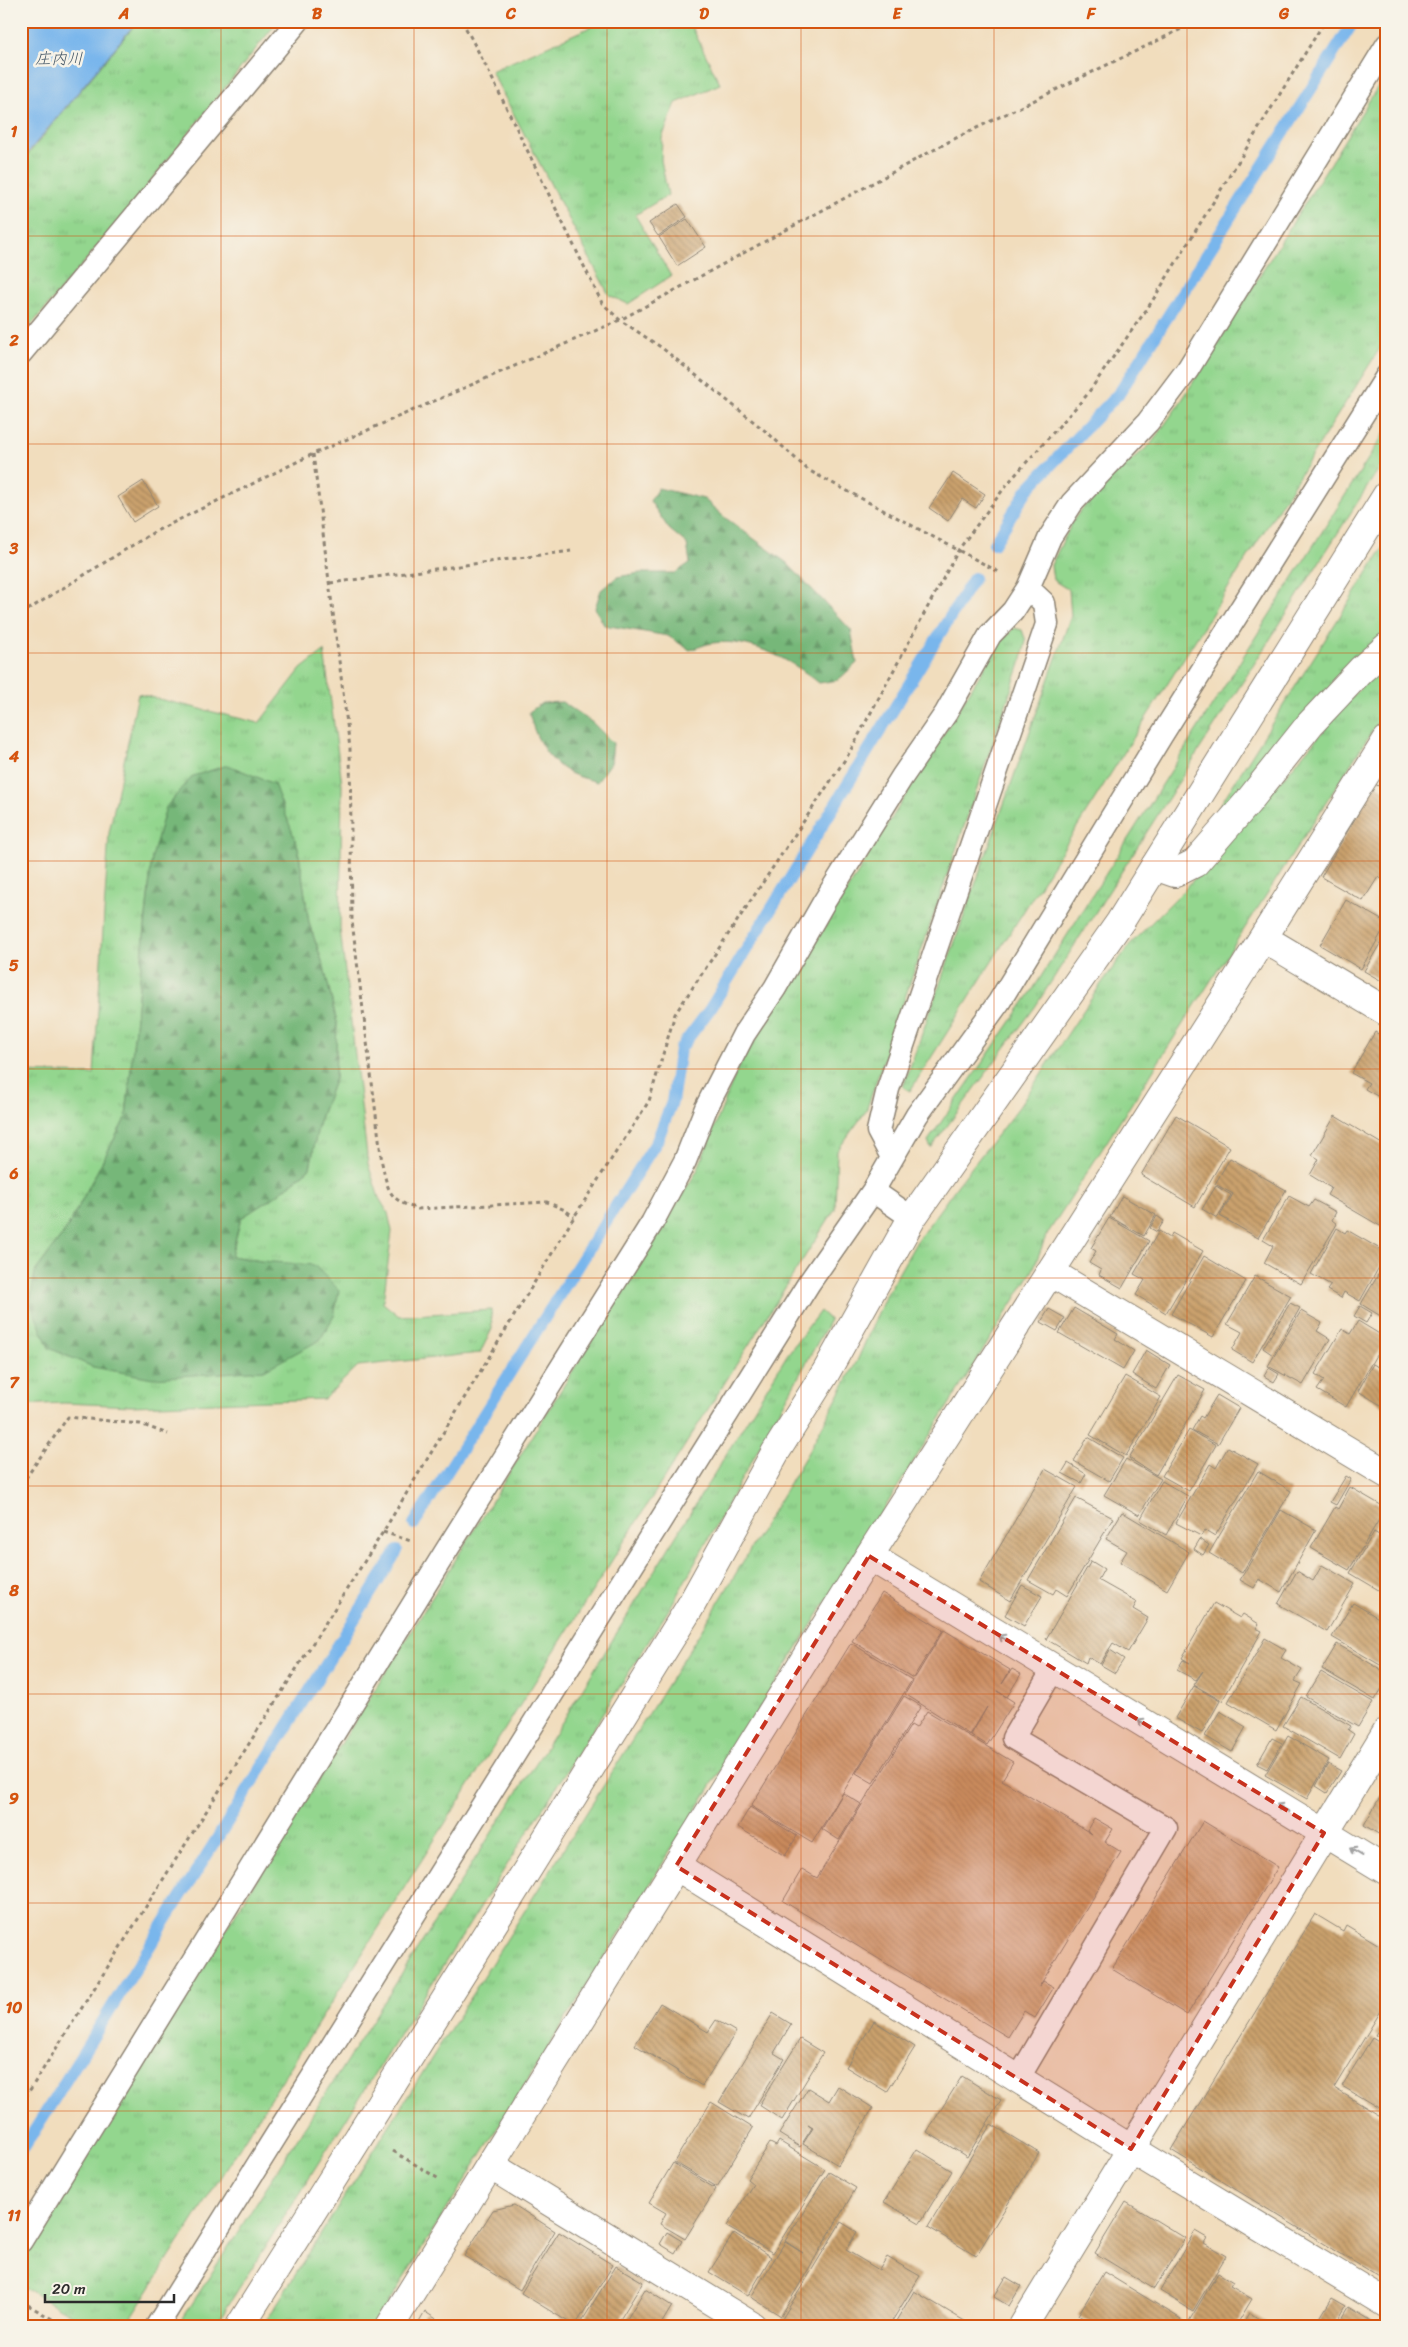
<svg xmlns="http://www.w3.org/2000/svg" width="1408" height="2347" font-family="Sriracha,'Klee One',sans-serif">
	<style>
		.grass { fill: url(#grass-tufts); stroke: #5f805c; fill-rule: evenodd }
		.forest { fill: url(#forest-firs); stroke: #507152 }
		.water { fill: #79b6ec; stroke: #52708c }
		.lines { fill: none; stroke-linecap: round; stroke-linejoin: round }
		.stream { stroke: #79b6ec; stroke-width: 12 }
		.building { fill: url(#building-back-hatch) }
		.service-casing { stroke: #8e8474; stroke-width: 25 }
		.minor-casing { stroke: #8e8474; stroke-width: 30 }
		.tertiary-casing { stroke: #8e8474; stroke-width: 30 }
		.path { stroke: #8e8474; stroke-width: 3; stroke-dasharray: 4 4; stroke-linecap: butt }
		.service { stroke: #fff; stroke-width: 22 }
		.minor { stroke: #fff; stroke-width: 28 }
		.tertiary { stroke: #fff; stroke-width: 28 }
		.oneway { stroke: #a0a0a0 }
		.marked { fill: #c8321e; fill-opacity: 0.2; stroke: #c8321e; stroke-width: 4; stroke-dasharray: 10 6; stroke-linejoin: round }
		.grid { fill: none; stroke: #d5540f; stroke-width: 1; stroke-opacity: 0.55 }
		.labels { text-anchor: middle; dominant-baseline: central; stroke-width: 5; stroke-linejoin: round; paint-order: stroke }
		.water-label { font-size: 16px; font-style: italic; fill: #425565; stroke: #f7f3e8 }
		.neatline { fill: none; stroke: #d5540f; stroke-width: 2 }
		.grid-label { font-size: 16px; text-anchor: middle; font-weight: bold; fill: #d5540f }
	</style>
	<defs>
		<pattern id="grass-tufts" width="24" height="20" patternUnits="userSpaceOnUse" patternTransform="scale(1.25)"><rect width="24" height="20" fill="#93d68e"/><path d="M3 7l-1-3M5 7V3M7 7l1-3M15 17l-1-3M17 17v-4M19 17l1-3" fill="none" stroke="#7fb87b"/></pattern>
		<pattern id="forest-firs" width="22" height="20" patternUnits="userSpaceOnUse" patternTransform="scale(1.25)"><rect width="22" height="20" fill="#76b779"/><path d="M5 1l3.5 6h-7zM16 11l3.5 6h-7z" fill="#619563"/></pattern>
		<pattern id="building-back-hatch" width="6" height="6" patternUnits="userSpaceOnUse" patternTransform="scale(1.25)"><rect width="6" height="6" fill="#caa16d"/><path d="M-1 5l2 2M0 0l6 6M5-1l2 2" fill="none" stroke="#a4835a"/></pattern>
	</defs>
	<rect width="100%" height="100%" fill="#f7f3e8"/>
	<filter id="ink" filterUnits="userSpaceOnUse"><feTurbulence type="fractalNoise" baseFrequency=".02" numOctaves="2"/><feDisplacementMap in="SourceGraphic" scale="10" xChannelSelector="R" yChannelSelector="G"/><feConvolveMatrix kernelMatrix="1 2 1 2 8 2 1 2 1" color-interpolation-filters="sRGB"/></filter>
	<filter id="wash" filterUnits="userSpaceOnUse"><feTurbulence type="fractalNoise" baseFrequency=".0096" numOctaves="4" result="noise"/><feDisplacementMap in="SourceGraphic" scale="20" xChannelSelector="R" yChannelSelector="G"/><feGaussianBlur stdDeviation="1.12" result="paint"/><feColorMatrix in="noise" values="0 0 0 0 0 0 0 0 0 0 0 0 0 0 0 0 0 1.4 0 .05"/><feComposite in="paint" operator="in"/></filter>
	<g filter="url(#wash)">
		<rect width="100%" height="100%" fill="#f1ddbd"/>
		<path class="grass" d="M 138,21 L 278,21 L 119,221 L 21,337 L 21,163 Z
			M 604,21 L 689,21 L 720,84 L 676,103 L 662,138 L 661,160 L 668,195 L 635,215 L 671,276 L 628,304 L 609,295 L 491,71 Z
			M 1387,72 L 1387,337 L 910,1091 L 903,1087 L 1071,616 L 1069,590 L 1053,580 L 1051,565 L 1074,519 L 1099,488 L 1151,444 L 1182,400 Z
			M 1387,429 L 1387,456 L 1035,1007 L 931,1148 L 928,1141 L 1030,994 Z
			M 1387,542 L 1387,634 L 1361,655 L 1194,846 Z
			M 1014,628 L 1022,630 L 1026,641 L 1022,658 L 866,1111 L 837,1151 L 835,1209 L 126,2326 L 92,2326 L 21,2286 L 21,2259 L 697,1171 L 738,1068 L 1000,642 Z
			M 324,651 L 342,784 L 340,929 L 368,1164 L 379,1198 L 388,1213 L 392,1231 L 383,1303 L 399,1316 L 491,1310 L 492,1329 L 480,1353 L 358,1366 L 324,1399 L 132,1406 L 64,1403 L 21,1405 L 21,1072 L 94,1074 L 109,833 L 138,694 L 259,723 L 301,669 ZM 298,847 L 309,923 L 324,967 L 337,1023 L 335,1078 L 319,1121 L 310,1168 L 277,1195 L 241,1218 L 231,1256 L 261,1261 L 35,1272 L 66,1230 L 126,1117 L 152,857 Z
			M 1387,661 L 1387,708 L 1046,1236 L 1033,1270 L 374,2326 L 263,2326 L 713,1612 L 811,1447 L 857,1361 L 885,1297 L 917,1241 L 957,1186 L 1019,1107 L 1101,984 L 1132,942 L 1185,889 L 1254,813 L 1357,691 Z
			M 820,1311 L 830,1320 L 671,1606 L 215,2326 L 178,2326 L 564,1719 L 787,1355 Z"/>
		<path class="forest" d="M 658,488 L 704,499 L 723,516 L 787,563 L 851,630 L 857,663 L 838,680 L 819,683 C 790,659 750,638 712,643 C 705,644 697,648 690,650 L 668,636 L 604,625 L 595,608 L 601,590 L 617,577 L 640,573 L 675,573 L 690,563 L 687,544 L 669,529 L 650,501 Z
			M 562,702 L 593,723 L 613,743 L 611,763 L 597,782 C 588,779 578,777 570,773 C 547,761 534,736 529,712 L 542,703 Z
			M 228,765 L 274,784 L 298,847 L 309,923 L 324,967 L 337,1023 L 335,1078 L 319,1121 L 310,1168 L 277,1195 L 241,1218 L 231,1256 L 261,1261 L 314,1265 L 339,1290 L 334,1316 L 320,1340 L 264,1370 L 153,1378 L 93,1367 L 49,1348 L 30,1303 L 35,1272 L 66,1230 L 126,1117 L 152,857 L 166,807 L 193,776 Z"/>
		<path class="water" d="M 21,21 L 137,21 L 21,161 Z"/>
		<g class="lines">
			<path class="stream" d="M 994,544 L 1027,490 L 1120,392 L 1354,21
				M 414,1524 L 657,1141 L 672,1102 L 680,1049 L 710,1009 L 974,578
				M 21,2152 L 397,1551"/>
		</g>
		<g id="blocks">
			<path class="building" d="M 678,204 L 687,217 L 658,236 L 649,223 Z
				M 687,219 L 706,247 L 677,266 L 659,237 Z
				M 953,473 L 985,494 L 976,508 L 962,499 L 948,521 L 929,508 Z
				M 143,481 L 158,506 L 133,522 L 118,497 Z
				M 1375,784 L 1387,791 L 1387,882 L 1378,877 L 1363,901 L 1321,877 Z
				M 1346,900 L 1387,923 L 1361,969 L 1320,945 Z
				M 1387,932 L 1387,984 L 1364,971 Z
				M 1375,1032 L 1387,1039 L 1386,1101 L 1365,1089 L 1369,1083 L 1351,1073 Z
				M 1176,1115 L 1230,1147 L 1195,1207 L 1141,1175 Z
				M 1335,1116 L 1387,1147 L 1379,1164 L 1387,1169 L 1387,1230 L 1327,1195 L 1331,1188 L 1310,1175 L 1319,1159 L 1312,1155 Z
				M 1230,1158 L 1286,1190 L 1258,1238 L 1220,1216 L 1233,1194 L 1215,1184 Z
				M 1216,1186 L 1231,1195 L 1217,1218 L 1202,1209 Z
				M 1122,1196 L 1156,1215 L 1144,1236 L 1110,1217 Z
				M 1289,1196 L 1309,1207 L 1314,1200 L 1336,1212 L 1332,1220 L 1337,1224 L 1301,1284 L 1264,1263 L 1273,1246 L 1263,1240 Z
				M 1157,1216 L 1164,1221 L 1157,1232 L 1150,1228 Z
				M 1109,1218 L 1149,1241 L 1122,1288 L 1099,1275 L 1101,1270 L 1089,1263 L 1096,1251 L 1091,1248 Z
				M 1337,1228 L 1345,1233 L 1347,1230 L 1387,1253 L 1360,1301 L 1344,1292 L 1341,1298 L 1327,1290 L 1331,1285 L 1311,1274 Z
				M 1159,1231 L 1170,1238 L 1172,1233 L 1203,1251 L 1166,1313 L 1136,1295 L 1145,1280 L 1134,1274 Z
				M 1204,1256 L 1246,1281 L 1213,1337 L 1171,1314 Z
				M 1387,1260 L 1387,1320 L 1361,1304 Z
				M 1255,1276 L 1291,1296 L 1252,1362 L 1232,1350 L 1242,1332 L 1227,1324 Z
				M 1290,1303 L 1300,1308 L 1273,1355 L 1263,1348 Z
				M 1360,1306 L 1372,1313 L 1366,1323 L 1354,1316 Z
				M 1074,1308 L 1118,1334 L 1115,1339 L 1134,1351 L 1123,1370 L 1059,1333 Z
				M 1049,1309 L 1065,1318 L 1057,1331 L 1041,1322 Z
				M 1301,1311 L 1322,1323 L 1317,1331 L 1330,1339 L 1303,1385 L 1268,1366 Z
				M 1358,1321 L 1386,1338 L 1346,1407 L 1317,1390 L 1324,1380 L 1315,1374 L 1342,1329 L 1350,1334 Z
				M 1146,1350 L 1170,1365 L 1156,1389 L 1132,1374 Z
				M 1373,1364 L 1387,1372 L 1387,1402 L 1384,1407 L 1358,1391 Z
				M 1269,1368 L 1279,1374 L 1274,1382 L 1264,1376 Z
				M 1178,1375 L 1205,1390 L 1156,1475 L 1129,1458 Z
				M 1125,1376 L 1161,1397 L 1126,1456 L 1090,1435 Z
				M 1217,1395 L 1239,1408 L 1218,1444 L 1192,1430 L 1200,1416 L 1203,1418 Z
				M 1189,1430 L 1216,1445 L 1189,1491 L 1162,1476 Z
				M 1088,1437 L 1123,1458 L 1109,1481 L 1074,1461 Z
				M 1228,1447 L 1258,1464 L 1215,1536 L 1205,1530 L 1201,1536 L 1176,1523 L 1210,1464 L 1216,1468 Z
				M 1126,1459 L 1161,1479 L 1139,1515 L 1104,1495 Z
				M 1068,1463 L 1086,1474 L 1081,1483 L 1062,1473 Z
				M 1045,1469 L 1077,1487 L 1010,1601 L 979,1582 Z
				M 1258,1471 L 1291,1491 L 1242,1573 L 1209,1553 Z
				M 1346,1476 L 1351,1479 L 1336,1505 L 1330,1502 Z
				M 1162,1481 L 1188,1496 L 1166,1535 L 1140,1520 Z
				M 1350,1487 L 1386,1508 L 1349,1570 L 1311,1548 L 1335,1507 L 1338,1509 Z
				M 1076,1498 L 1113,1518 L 1067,1596 L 1056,1589 L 1053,1594 L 1028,1580 Z
				M 1281,1510 L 1316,1530 L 1281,1592 L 1259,1579 L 1254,1588 L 1240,1580 Z
				M 1122,1512 L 1189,1552 L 1167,1590 L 1120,1562 L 1127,1551 L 1106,1539 Z
				M 1374,1532 L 1387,1540 L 1387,1595 L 1350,1573 Z
				M 1200,1539 L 1209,1545 L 1203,1555 L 1194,1549 Z
				M 1091,1561 L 1104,1569 L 1098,1580 L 1137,1602 L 1133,1609 L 1148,1618 L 1128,1652 L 1113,1643 L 1100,1664 L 1088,1657 L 1086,1663 L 1046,1639 Z
				M 1322,1565 L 1355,1584 L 1327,1632 L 1278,1604 L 1297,1571 L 1313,1581 Z
				M 1022,1585 L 1042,1596 L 1024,1626 L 1005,1615 Z
				M 882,1593 L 943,1630 L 913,1678 L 852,1641 Z
				M 1214,1603 L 1240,1618 L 1243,1614 L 1259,1624 L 1256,1628 L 1262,1631 L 1222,1701 L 1194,1685 L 1203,1671 L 1196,1680 L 1177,1670 L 1183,1660 L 1190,1663 L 1182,1658 Z
				M 1353,1603 L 1387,1623 L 1381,1634 L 1387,1637 L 1387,1669 L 1332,1637 Z
				M 944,1630 L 1010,1670 L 1002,1684 L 1012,1669 L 1021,1674 L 1007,1697 L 997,1691 L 1014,1702 L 987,1745 L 971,1735 L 987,1707 L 970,1735 L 905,1694 Z
				M 1265,1638 L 1286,1650 L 1281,1658 L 1302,1670 L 1295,1681 L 1302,1684 L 1276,1730 L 1228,1702 Z
				M 851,1643 L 912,1680 L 812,1843 L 751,1806 Z
				M 1337,1644 L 1387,1673 L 1387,1680 L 1375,1700 L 1322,1669 Z
				M 1110,1650 L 1124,1659 L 1115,1673 L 1101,1665 Z
				M 1321,1672 L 1373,1702 L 1358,1727 L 1306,1697 Z
				M 1194,1686 L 1220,1701 L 1202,1733 L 1175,1718 Z
				M 904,1696 L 921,1706 L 873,1783 L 856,1773 Z
				M 1301,1697 L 1351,1726 L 1348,1730 L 1354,1734 L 1340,1759 L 1283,1726 Z
				M 927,1711 L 1013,1762 L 1002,1780 L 1092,1834 L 1087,1830 L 1094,1818 L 1113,1829 L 1105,1842 L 1121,1852 L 1039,1987 L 1043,1981 L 1054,1987 L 1035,2018 L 1024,2011 L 1008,2037 L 783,1901 L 802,1869 L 817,1878 L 911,1725 L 916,1728 Z
				M 1220,1711 L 1246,1727 L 1232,1752 L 1205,1736 Z
				M 1288,1736 L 1329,1760 L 1307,1799 L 1265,1775 Z
				M 1272,1738 L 1282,1743 L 1267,1769 L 1257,1764 Z
				M 1328,1764 L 1341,1771 L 1327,1793 L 1316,1786 Z
				M 843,1793 L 861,1804 L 839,1840 L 822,1829 Z
				M 1381,1795 L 1387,1799 L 1387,1823 L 1380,1835 L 1364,1825 Z
				M 750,1807 L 797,1836 L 785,1856 L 738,1827 Z
				M 1203,1821 L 1278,1867 L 1187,2015 L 1112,1969 Z
				M 1315,1914 L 1343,1931 L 1346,1925 L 1386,1949 L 1382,1955 L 1387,1958 L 1387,2001 L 1334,2088 L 1387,2120 L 1387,2282 L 1171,2150 Z
				M 660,2003 L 708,2032 L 716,2020 L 736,2032 L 702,2086 L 635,2045 Z
				M 773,2013 L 791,2024 L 774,2053 L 784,2059 L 748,2119 L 719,2102 Z
				M 1387,2017 L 1387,2042 L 1375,2035 Z
				M 874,2021 L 915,2047 L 887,2092 L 846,2067 Z
				M 1372,2038 L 1387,2047 L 1387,2113 L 1342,2086 Z
				M 800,2039 L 823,2053 L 782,2120 L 759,2105 Z
				M 962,2076 L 1001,2100 L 967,2157 L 927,2132 Z
				M 838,2086 L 873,2108 L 838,2165 L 803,2144 L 813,2128 L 808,2125 L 812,2128 L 800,2147 L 779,2134 L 808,2088 L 829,2101 Z
				M 711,2102 L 753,2128 L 717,2187 L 674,2162 Z
				M 991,2124 L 1039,2153 L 976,2256 L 928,2227 Z
				M 779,2141 L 825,2169 L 773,2253 L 727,2226 L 753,2184 L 747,2179 L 770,2143 L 776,2146 Z
				M 917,2149 L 952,2171 L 920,2223 L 884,2202 Z
				M 673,2163 L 716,2189 L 685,2239 L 660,2224 L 666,2213 L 649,2203 Z
				M 829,2172 L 856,2188 L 781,2316 L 751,2297 L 785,2242 L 803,2253 L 785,2241 Z
				M 1126,2202 L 1185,2238 L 1154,2289 L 1095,2253 Z
				M 514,2205 L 555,2231 L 520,2290 L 464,2256 L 493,2210 Z
				M 841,2222 L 857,2232 L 846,2250 L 879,2270 L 887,2257 L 920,2276 L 889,2326 L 793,2326 L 782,2319 Z
				M 1195,2231 L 1207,2238 L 1204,2243 L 1226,2256 L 1193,2311 L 1160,2291 Z
				M 559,2232 L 613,2265 L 575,2326 L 521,2293 Z
				M 667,2232 L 682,2241 L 675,2253 L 660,2244 Z
				M 734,2233 L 771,2257 L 748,2296 L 709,2272 Z
				M 616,2266 L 643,2282 L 616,2326 L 579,2326 Z
				M 1104,2272 L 1181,2319 L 1176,2326 L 1096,2326 L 1078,2315 Z
				M 1218,2273 L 1233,2282 L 1230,2286 L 1252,2299 L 1236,2326 L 1186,2326 Z
				M 1006,2277 L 1021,2286 L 1009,2306 L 994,2297 Z
				M 645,2289 L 672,2306 L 660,2326 L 639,2326 L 627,2319 Z
				M 914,2291 L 968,2323 L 966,2326 L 893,2326 Z
				M 1332,2298 L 1346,2306 L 1335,2326 L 1315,2326 Z
				M 1349,2307 L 1377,2324 L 1376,2326 L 1338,2326 Z
				M 425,2312 L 448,2326 L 417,2326 Z
				M 1250,2313 L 1270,2326 L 1242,2326 Z"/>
		</g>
	</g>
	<g filter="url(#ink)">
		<use href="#blocks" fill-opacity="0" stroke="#8e8474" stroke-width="1"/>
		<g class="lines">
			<g class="service-casing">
				<path id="service" d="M 21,353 L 298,21
					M 892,1157 L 878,1131 L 888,1089 L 1047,624 L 1044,603 L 1028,588 L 1050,537 L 1072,503 L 1148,422 L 1188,369 L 1387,45
					M 873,1191 L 917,1115 L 999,1002 L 1161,736 L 1387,376
					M 1018,2079 L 1166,1828 L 1013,1738 L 1054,1668
					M 21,2241 L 446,1551 L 652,1223 L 685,1161 L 706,1108 L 744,1034 L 775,988 L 824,902 L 902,777 L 946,713 L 990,635 L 1013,611 L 1028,588
					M 157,2326 L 809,1283 L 873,1191 L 912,1218"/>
			</g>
			<g class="minor-casing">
				<path id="minor" d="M 1155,866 L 1175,873 L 1195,863 L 1248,802 L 1310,724 L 1361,670 L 1387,647
					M 1263,938 L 1387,1012
					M 1050,1272 L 1387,1474
					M 869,1556 L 1387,1871
					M 676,1866 L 1131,2149 L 1387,2304
					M 490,2165 L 752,2326
					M 390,2326 L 869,1556 L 1229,992 L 1387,740
					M 1023,2326 L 1387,1731"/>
			</g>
			<g class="tertiary-casing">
				<path id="tertiary" d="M 240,2326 L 527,1870 L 690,1607 L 775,1453 L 826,1372 L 912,1218 L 1120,922 L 1387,495"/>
			</g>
			<path class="path" d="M 462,21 L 488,70 L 602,303 L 620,320 L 662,348 L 769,434 L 808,470 L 999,572
				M 313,454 L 350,748 L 352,921 L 382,1163 C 388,1192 389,1200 418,1209 L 547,1202 L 565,1210 L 574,1217
				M 330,583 L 571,551
				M 21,614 L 154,532 L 313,454 L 620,320 L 952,140 L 1198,21
				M 21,1485 L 68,1417 L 140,1424 L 168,1434
				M 383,1532 L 411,1541
				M 21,2104 L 383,1532 L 574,1217 L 649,1101 L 675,1014 L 848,755 L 959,549 L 1008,483 L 1086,396 L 1151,303 L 1325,21
				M 393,2151 L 439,2179
				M 21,2301 L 64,2326"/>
			<use href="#service" class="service"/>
			<use href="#minor" class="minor"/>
			<use href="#tertiary" class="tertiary"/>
		</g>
		<defs><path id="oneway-shaft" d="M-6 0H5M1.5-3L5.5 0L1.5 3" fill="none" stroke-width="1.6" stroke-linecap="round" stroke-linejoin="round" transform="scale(1.25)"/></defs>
		<g class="oneway">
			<use href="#oneway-shaft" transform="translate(1005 1639) rotate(-149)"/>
			<use href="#oneway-shaft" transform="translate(1144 1723) rotate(-149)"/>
			<use href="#oneway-shaft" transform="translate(1283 1808) rotate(-149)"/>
			<use href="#oneway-shaft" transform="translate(1356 1852) rotate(-149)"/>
		</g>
	</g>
	<path class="marked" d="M 869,1556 L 1324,1833 L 1131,2149 L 676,1866 Z"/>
	<path class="grid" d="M 221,21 L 221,2326M 414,21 L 414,2326M 607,21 L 607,2326M 801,21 L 801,2326M 994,21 L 994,2326M 1187,21 L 1187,2326M 21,236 L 1387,236M 21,444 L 1387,444M 21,653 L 1387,653M 21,861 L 1387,861M 21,1069 L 1387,1069M 21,1278 L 1387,1278M 21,1486 L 1387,1486M 21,1694 L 1387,1694M 21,1903 L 1387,1903M 21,2111 L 1387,2111"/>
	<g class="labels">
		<g class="water-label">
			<text x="59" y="58">庄内川</text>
		</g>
	</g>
	<rect width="1408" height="2347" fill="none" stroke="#f7f3e8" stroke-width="55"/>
	<path d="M45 2294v8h129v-8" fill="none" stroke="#2b2b2b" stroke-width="2.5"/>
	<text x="52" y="2294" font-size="15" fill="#2b2b2b" stroke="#f7f3e8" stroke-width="4" paint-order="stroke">20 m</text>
	<rect x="28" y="28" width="1352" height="2292" class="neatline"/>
	<g class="grid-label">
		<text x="124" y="19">A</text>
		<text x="317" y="19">B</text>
		<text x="511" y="19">C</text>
		<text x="704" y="19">D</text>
		<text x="897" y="19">E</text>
		<text x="1091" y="19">F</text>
		<text x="1284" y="19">G</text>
		<text x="14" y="137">1</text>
		<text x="14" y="346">2</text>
		<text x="14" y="554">3</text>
		<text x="14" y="762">4</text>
		<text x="14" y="971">5</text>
		<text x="14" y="1179">6</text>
		<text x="14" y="1388">7</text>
		<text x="14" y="1596">8</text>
		<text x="14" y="1804">9</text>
		<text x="14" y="2013">10</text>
		<text x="14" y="2221">11</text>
	</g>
</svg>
